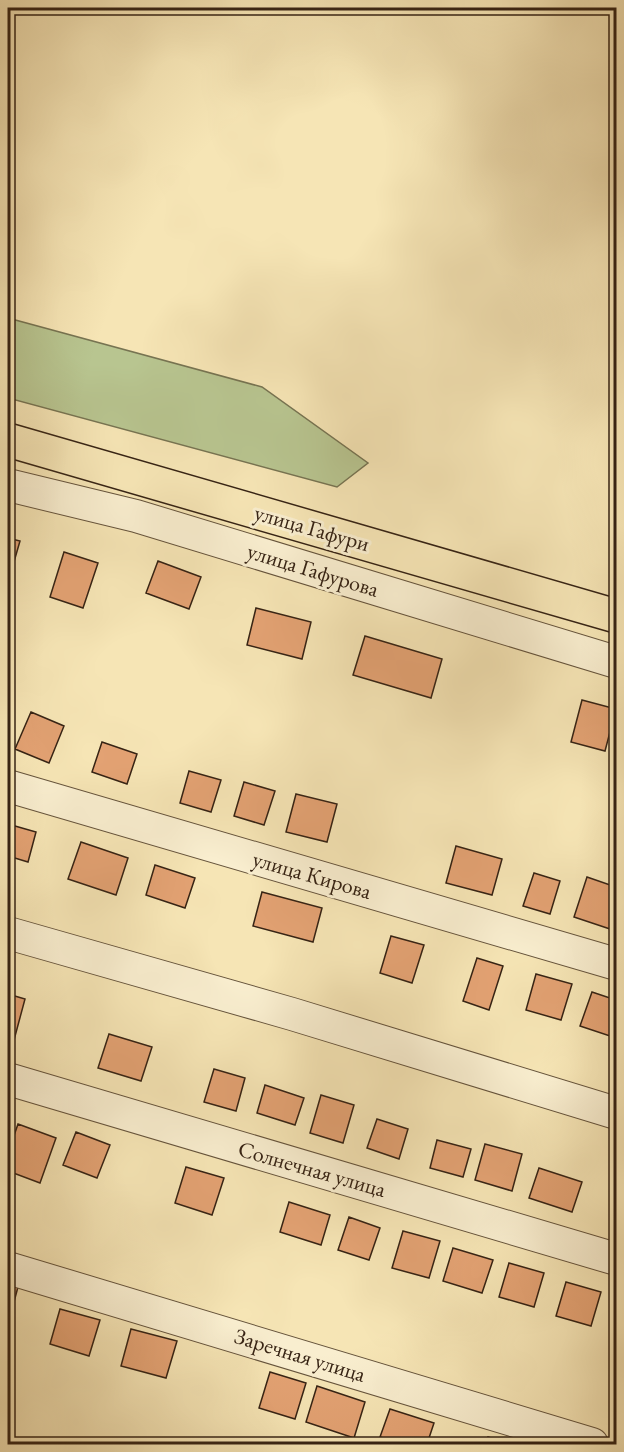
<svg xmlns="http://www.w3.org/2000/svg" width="624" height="1452" font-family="'EB Garamond',serif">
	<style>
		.green { fill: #b8c590; stroke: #777452; stroke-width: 1.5 }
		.building { fill: #e3a273; stroke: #362314; stroke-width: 1.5 }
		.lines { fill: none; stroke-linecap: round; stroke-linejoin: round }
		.minor-casing { stroke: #66543c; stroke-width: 34 }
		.major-casing { stroke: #362314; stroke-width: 36 }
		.minor { stroke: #f9eecf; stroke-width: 32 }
		.major { stroke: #f6e5b5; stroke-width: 33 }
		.labels { text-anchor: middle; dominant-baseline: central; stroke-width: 6; stroke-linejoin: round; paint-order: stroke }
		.street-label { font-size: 22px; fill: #362314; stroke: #f9eecf }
	</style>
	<rect width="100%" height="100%" fill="#f6e5b5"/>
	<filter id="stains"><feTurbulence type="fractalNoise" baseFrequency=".00333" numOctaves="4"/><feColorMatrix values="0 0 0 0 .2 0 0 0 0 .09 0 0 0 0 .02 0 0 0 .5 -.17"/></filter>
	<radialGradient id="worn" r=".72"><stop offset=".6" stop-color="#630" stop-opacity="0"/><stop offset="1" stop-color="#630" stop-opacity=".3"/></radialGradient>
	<path class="green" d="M 8,318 L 262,387 L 368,463 L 337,487 L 8,398 Z"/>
	<path class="building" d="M 8,538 L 20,541 L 9,579 L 8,579 Z
		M 64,552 L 98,563 L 83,608 L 50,597 Z
		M 158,561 L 201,577 L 189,609 L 146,593 Z
		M 256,608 L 311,622 L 302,659 L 247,645 Z
		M 365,636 L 442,659 L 431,698 L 353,675 Z
		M 582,700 L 616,709 L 605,751 L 571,742 Z
		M 31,712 L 64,726 L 49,763 L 15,749 Z
		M 102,742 L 137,754 L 127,784 L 92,772 Z
		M 189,771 L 221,780 L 211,812 L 180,803 Z
		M 244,782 L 275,791 L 264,825 L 234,816 Z
		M 296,794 L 337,804 L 327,842 L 286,832 Z
		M 8,824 L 36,832 L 28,862 L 8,856 Z
		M 81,842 L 128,858 L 116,895 L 68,879 Z
		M 456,846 L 502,859 L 492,895 L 446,883 Z
		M 155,865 L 195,878 L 185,908 L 146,895 Z
		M 534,873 L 560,881 L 550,914 L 523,906 Z
		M 587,877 L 616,887 L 616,919 L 613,930 L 574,917 Z
		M 262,892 L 322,908 L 313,942 L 253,926 Z
		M 391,936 L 424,945 L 412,983 L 380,973 Z
		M 477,958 L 503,966 L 489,1010 L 463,1001 Z
		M 536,974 L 572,984 L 561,1020 L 526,1010 Z
		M 592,992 L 616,1000 L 616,1038 L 580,1026 Z
		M 8,994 L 25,999 L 14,1040 L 8,1038 Z
		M 109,1034 L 152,1047 L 141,1081 L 98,1068 Z
		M 214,1069 L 245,1078 L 236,1111 L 204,1102 Z
		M 265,1085 L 304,1098 L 295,1125 L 257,1113 Z
		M 321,1095 L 354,1105 L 343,1143 L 310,1133 Z
		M 377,1119 L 408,1129 L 399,1159 L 367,1148 Z
		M 18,1124 L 56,1138 L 40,1183 L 8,1171 L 8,1153 Z
		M 76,1132 L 110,1145 L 97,1178 L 63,1165 Z
		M 437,1140 L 471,1149 L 463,1177 L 430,1168 Z
		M 485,1144 L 522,1154 L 512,1191 L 475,1180 Z
		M 186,1167 L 224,1178 L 212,1215 L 175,1203 Z
		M 539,1168 L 582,1182 L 572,1212 L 529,1198 Z
		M 289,1202 L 330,1215 L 321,1245 L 280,1232 Z
		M 349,1217 L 380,1228 L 369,1260 L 338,1250 Z
		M 403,1231 L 440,1241 L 429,1278 L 392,1268 Z
		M 453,1248 L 493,1260 L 482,1293 L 443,1281 Z
		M 509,1263 L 544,1273 L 534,1307 L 499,1297 Z
		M 566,1282 L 601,1292 L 591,1326 L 556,1316 Z
		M 8,1284 L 18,1287 L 8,1324 Z
		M 60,1309 L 100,1320 L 89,1356 L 50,1344 Z
		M 131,1329 L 177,1341 L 166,1378 L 121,1366 Z
		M 270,1372 L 306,1383 L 295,1419 L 259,1408 Z
		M 317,1386 L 365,1402 L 354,1438 L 306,1422 Z
		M 390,1409 L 434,1423 L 427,1444 L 403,1444 L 380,1437 Z
		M 488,1437 L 511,1444 L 486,1444 Z"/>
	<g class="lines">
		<g class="minor-casing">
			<path id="minor" d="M 8,485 L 136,516 L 616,662
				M 8,786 L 616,964
				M 8,933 L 292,1014 L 616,1113
				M 8,1079 L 616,1259
				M 8,1268 L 592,1444"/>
		</g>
		<g class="major-casing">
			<path id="major" d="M 8,440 L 616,616"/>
		</g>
		<use href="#minor" class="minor"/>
		<use href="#major" class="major"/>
	</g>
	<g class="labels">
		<g class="street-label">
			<text transform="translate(312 528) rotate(16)">улица Гафури</text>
			<text transform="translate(313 570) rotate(17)">улица Гафурова</text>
			<text transform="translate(312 875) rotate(16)">улица Кирова</text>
			<text transform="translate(312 1169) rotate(16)">Солнечная улица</text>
			<text transform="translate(300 1355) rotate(17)">Заречная улица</text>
		</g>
	</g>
	<rect width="624" height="1452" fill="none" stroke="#f6e5b5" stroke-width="30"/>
	<rect x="9" y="9" width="606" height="1434" fill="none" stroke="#362314" stroke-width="3"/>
	<rect x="15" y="15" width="594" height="1422" fill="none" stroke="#362314" stroke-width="1.5"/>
	<rect width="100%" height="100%" filter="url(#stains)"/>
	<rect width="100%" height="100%" fill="url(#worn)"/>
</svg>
